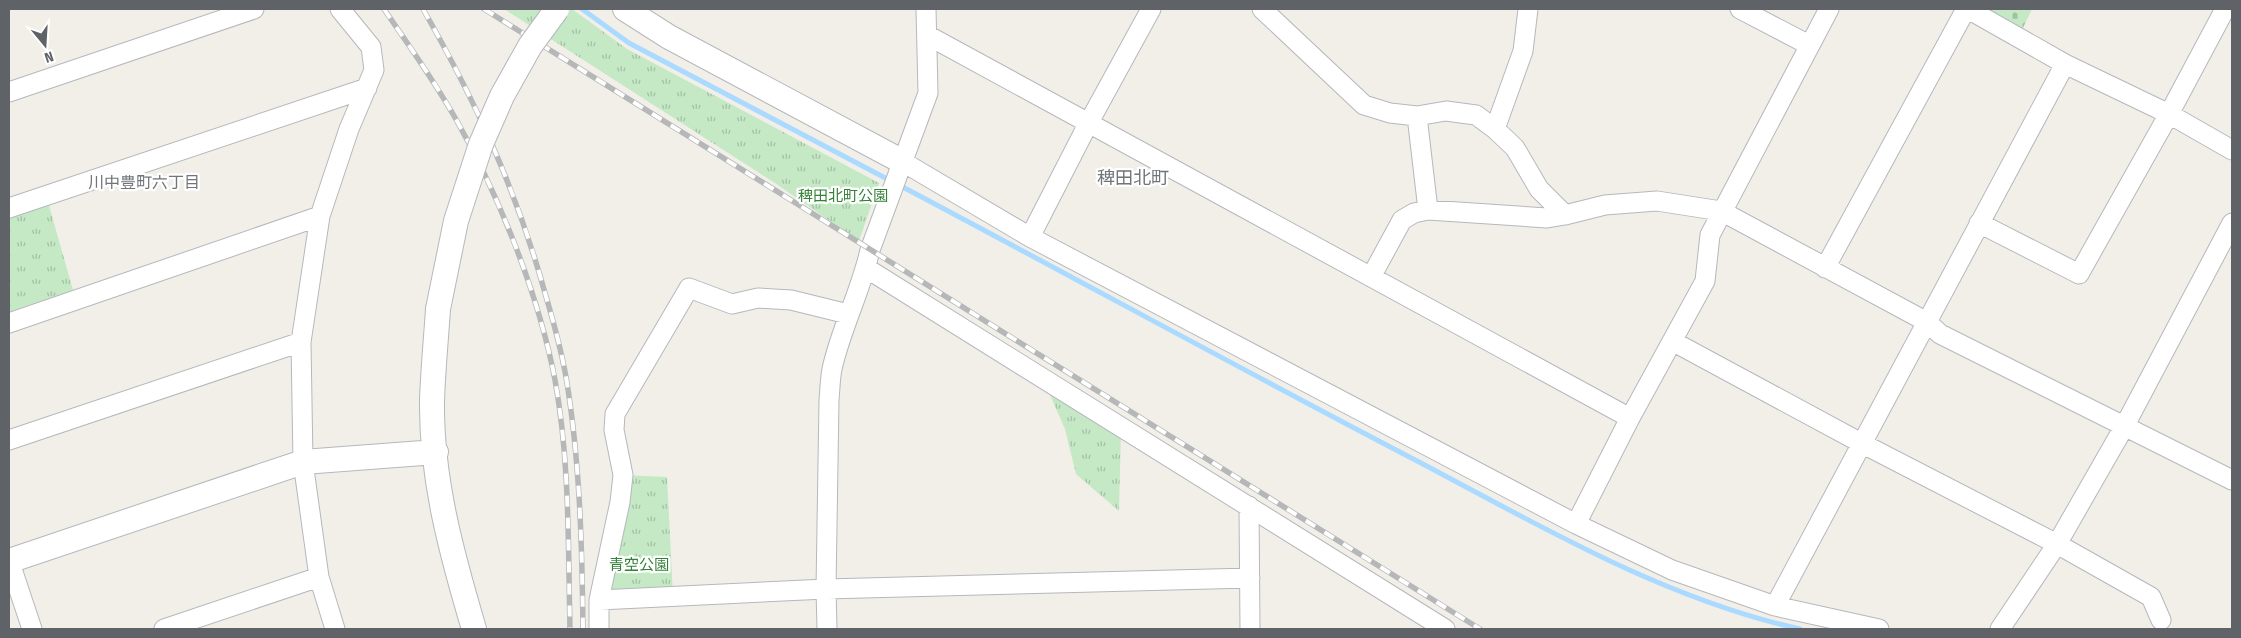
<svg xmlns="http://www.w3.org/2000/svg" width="2241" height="638" font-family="'Fira Sans Condensed','Noto Sans JP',sans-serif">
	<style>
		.cemetery { fill: url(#cemetery-stones) }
		.park { fill: url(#park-tufts) }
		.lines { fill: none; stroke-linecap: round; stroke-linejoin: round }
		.stream { stroke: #aadaff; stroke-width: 5 }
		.minor-casing { stroke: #b5b8bc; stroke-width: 21 }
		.tertiary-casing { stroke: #b5b8bc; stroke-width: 26 }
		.minor { stroke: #fff; stroke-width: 19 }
		.tertiary { stroke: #fff; stroke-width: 24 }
		.rail-casing { stroke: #b6b7b8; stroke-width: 5.5 }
		.rail { stroke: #fff; stroke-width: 4; stroke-dasharray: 11; stroke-linecap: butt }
		.tertiary-bridge-casing { stroke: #b5b8bc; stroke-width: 26; stroke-linecap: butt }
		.tertiary-bridge { stroke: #fff; stroke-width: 24 }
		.labels { text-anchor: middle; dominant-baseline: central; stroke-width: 4.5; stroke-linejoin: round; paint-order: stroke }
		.park-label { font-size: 15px; fill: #348238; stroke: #fff }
		.neighbourhood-label { font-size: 16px; fill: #70757a; stroke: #fff }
		.quarter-label { font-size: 18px; fill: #70757a; stroke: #fff }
	</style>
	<defs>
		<pattern id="cemetery-stones" width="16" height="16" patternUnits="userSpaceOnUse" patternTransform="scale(1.25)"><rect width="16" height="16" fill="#c5e8c5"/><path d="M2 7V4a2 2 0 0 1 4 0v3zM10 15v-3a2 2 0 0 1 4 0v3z" fill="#a3c0a4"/></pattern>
		<pattern id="park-tufts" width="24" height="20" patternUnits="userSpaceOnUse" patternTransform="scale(1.25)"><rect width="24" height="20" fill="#c5e8c5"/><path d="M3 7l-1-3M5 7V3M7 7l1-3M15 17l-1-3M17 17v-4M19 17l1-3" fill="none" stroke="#a3c0a4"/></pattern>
	</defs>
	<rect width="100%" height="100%" fill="#f1efe8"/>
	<path class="cemetery" d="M 1970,9 L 2032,9 L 2019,36 Z"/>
	<path class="park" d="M 504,9 L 572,9 L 627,49 L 879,183 L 859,241 L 775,183 Z
		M 48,202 L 73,290 L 9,312 L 9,215 Z
		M 1043,379 L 1121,428 L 1119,511 L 1076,474 L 1065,429 Z
		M 623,475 L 667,477 L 673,596 L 599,600 Z"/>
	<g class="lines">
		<path class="stream" d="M 582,9 L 629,43 L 891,181
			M 899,185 C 1073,277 1246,372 1421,463 C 1542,527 1665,599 1800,629"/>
		<g class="minor-casing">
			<path id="minor" d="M 1262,9 L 1364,105 L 1390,113 L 1417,116 L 1446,111 L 1476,115 L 1495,129 L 1515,148 L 1539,189 L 1565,215 L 1605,205 L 1657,201 L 1721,211 L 1927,322 L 1940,334 L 2232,480
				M 1740,9 L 1809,45
				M 1968,9 L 2065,64 L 2169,114 L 2232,150
				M 927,35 C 1160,164 1396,288 1630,418
				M 9,92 L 254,9
				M 1417,116 L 1428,210
				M 1495,129 L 1523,51 L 1528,9
				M 903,162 L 1030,237 L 1576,524 L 1672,570 L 1775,606 L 1879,629
				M 9,208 L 367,88
				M 1979,223 L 2079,274 L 2169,114 L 2225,9
				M 1030,237 L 1088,124 L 1151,9
				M 866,268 L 1445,629
				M 1825,268 L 1966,9
				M 1371,277 L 1402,220 L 1414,213 L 1428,210 L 1547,218 L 1565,215
				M 9,323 L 320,216
				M 1672,341 L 1863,444 L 2057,544 L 2151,597 L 2161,620
				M 9,440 L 301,342
				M 1249,506 L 1250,629
				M 1576,524 L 1630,418 L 1705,281 L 1710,235 L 1829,9
				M 9,560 L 32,629
				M 599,600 L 826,589 L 1250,578
				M 1775,606 L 2065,64
				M 164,629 L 319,577
				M 335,629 L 319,577 L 303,462 L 301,342 L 320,216 L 349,129 L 374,70 L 371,47 L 340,9
				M 599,629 L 599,600 L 620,502 L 623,475 L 614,430 L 615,414 L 689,288 L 732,304 L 758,298 L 791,300 L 848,314
				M 827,629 L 826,589 L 829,400 C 830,390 830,379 832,369 C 841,328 861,291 870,250 L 928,93 L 926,9
				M 2000,629 L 2057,544 L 2124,427 L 2232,223"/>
		</g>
		<g class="tertiary-casing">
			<path id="tertiary" d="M 625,9 L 669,37 L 903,162
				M 438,309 C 436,340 433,370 432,401 C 431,479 452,555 474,629
				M 9,561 L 303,462 L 436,452"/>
		</g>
		<use href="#minor" class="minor"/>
		<use href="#tertiary" class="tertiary"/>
		<g class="rail-casing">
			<path id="rail" d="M 384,9 C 409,46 436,83 458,123 C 500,198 539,296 555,380 C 570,462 568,546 570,629
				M 423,9 C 476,102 516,189 545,293 C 553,320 561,349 566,377 C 580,460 582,545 583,629
				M 484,9 L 1480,629"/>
		</g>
		<use href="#rail" class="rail"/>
		<g class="tertiary-bridge-casing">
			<path id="tertiary-bridge" d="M 438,309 L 456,221 L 481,144 L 502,96 L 530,46 L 557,9"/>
		</g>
		<use href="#tertiary-bridge" class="tertiary-bridge"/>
	</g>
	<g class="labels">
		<g class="park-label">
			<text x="843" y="196">稗田北町公園</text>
			<text x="639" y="565">青空公園</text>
		</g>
		<g class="neighbourhood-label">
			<text x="144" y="182">川中豊町六丁目</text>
		</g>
		<g class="quarter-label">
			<text x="1133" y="178">稗田北町</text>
		</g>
	</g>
	<rect width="2241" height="638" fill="none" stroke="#5f6368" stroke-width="20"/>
	<g transform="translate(45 45) rotate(162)" stroke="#ffffff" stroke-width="4" paint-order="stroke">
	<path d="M0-4L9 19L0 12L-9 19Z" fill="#5f6368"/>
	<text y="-8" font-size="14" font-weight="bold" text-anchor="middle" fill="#5f6368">N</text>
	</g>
</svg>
